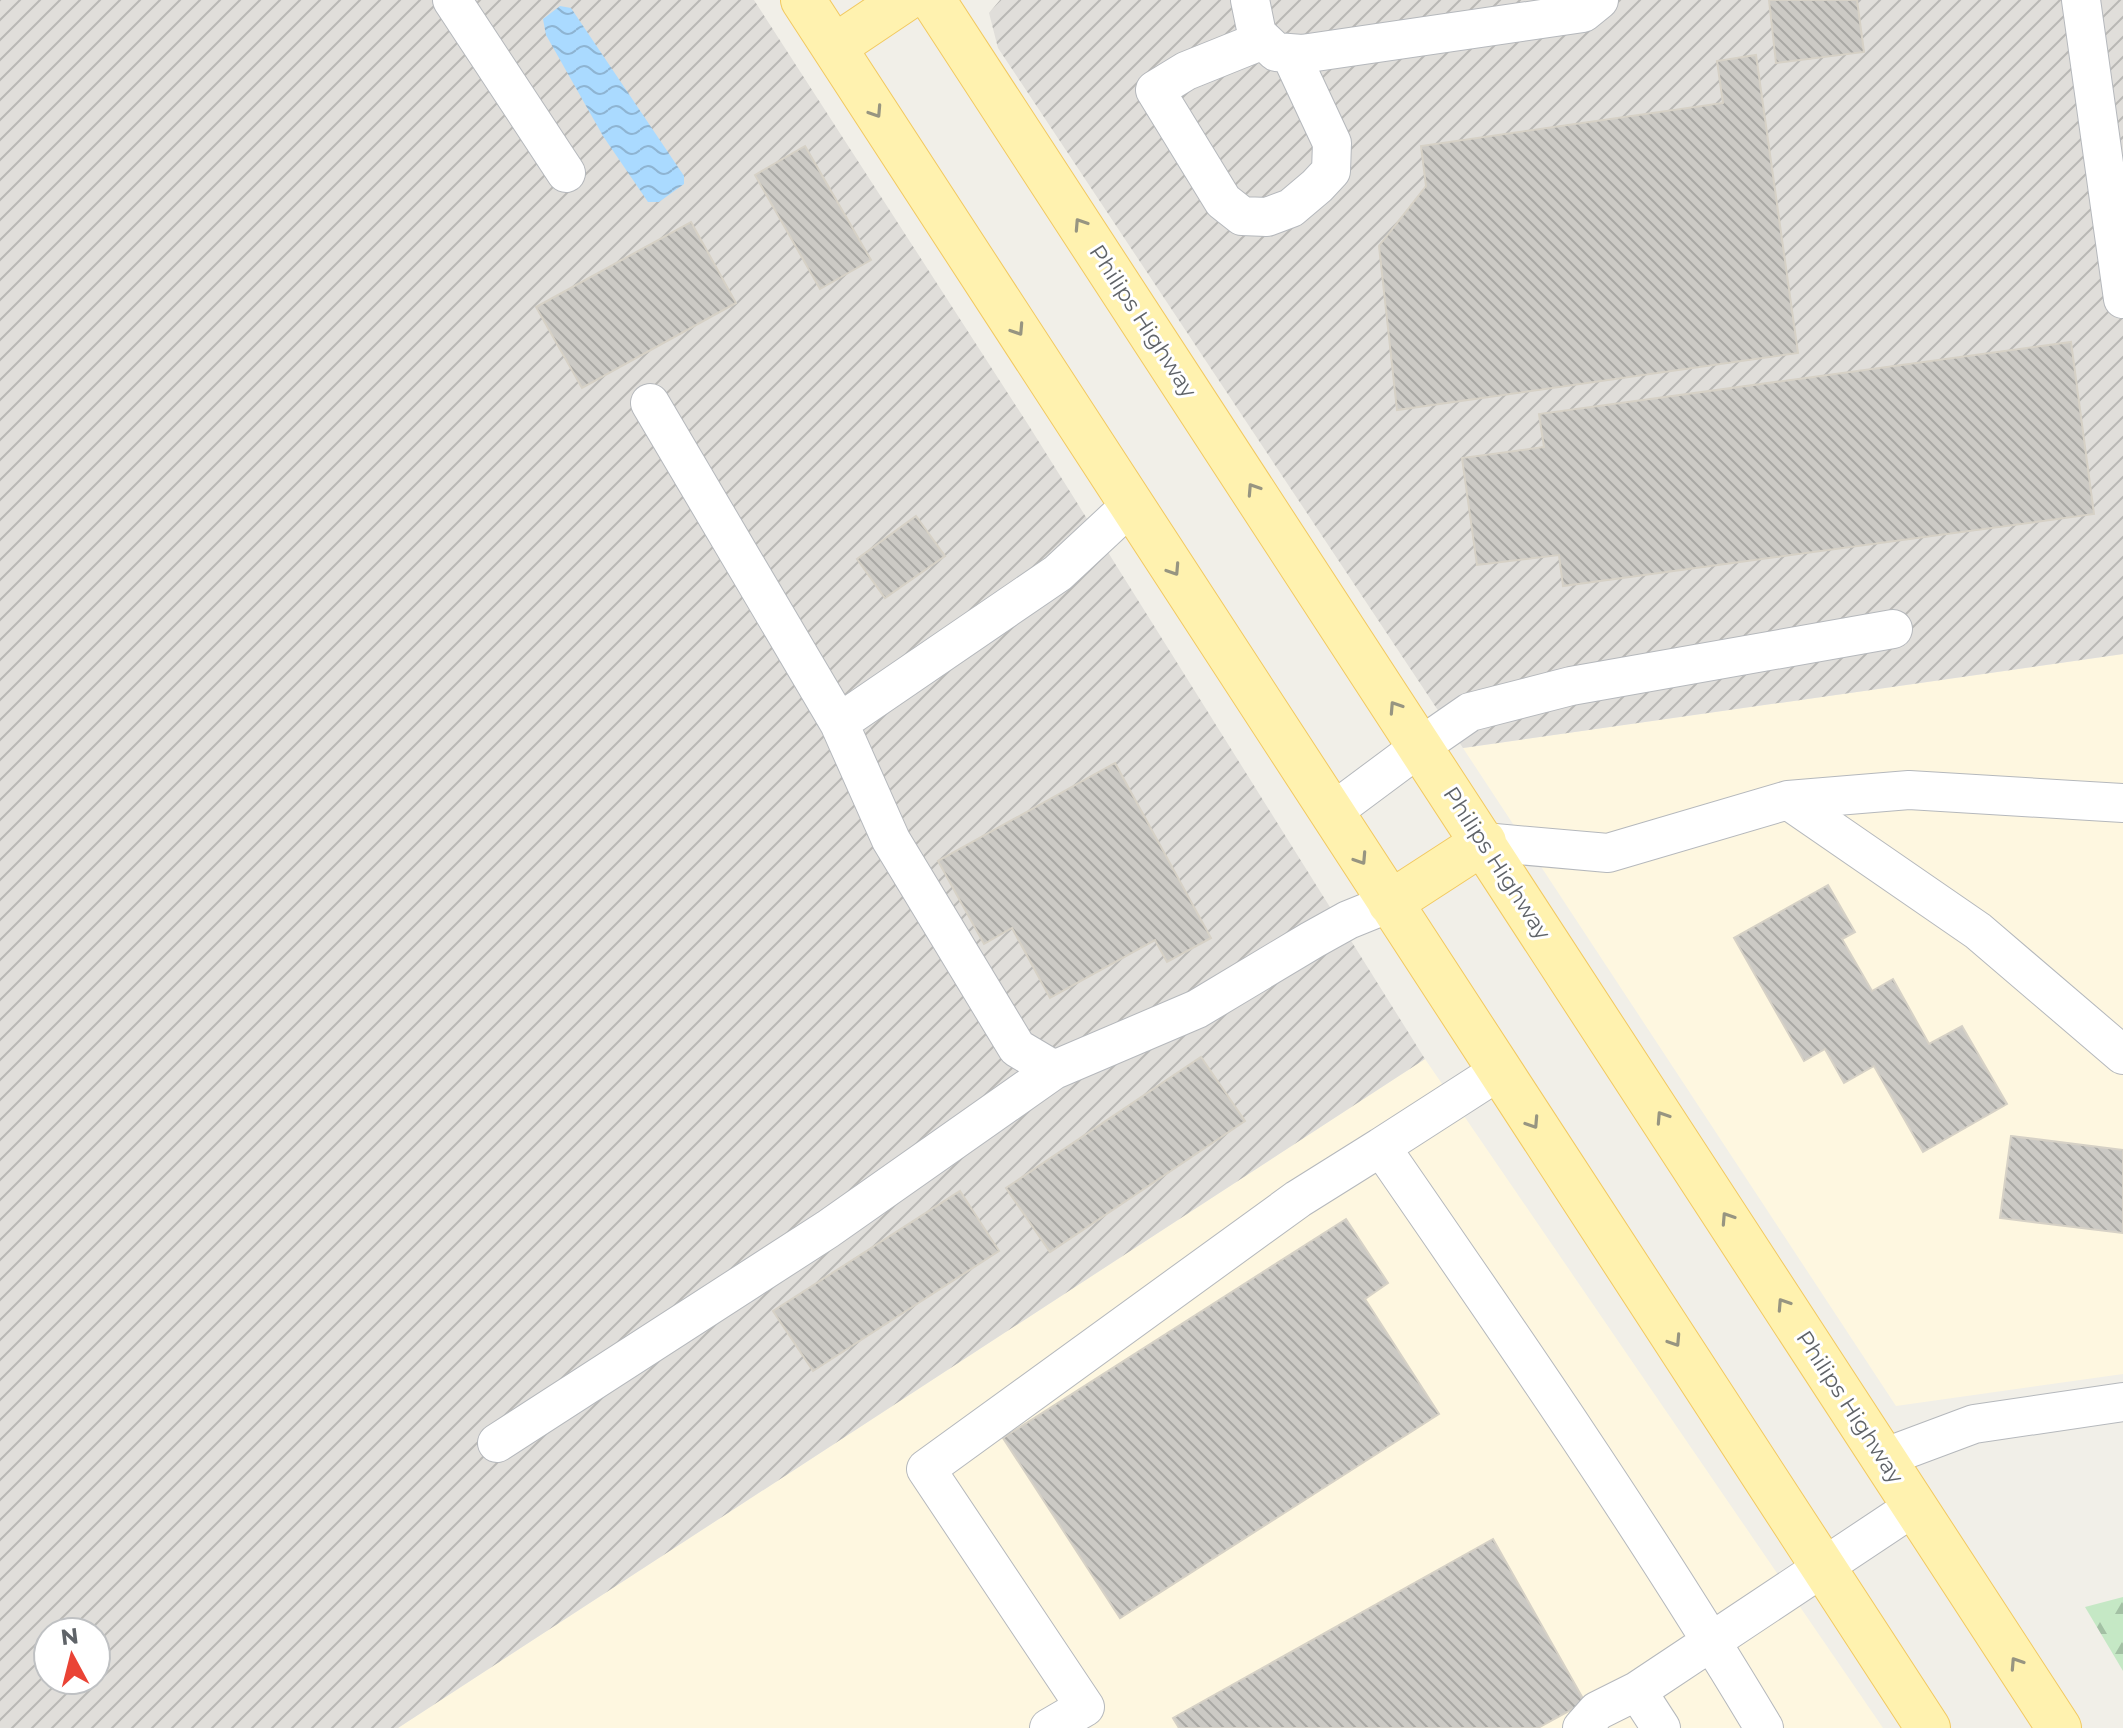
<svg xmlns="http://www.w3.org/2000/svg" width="2123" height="1728" font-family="Montserrat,sans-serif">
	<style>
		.commercial { fill: #fef7e0 }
		.industrial { fill: url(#industrial-furrows); fill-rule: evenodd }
		.forest { fill: url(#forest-firs) }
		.water { fill: url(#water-waves) }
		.building { fill: url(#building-back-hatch); stroke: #d6d1c6; stroke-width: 2 }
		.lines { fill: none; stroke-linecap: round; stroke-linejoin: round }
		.minor-casing { stroke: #b5b8bc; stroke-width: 40 }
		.major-casing { stroke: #f2c960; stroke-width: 46 }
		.minor { stroke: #fff; stroke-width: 38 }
		.major { stroke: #fff2af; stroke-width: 44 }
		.oneway { stroke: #979581 }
		.labels { text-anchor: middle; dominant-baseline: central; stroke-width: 6; stroke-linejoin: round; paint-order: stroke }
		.street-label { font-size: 22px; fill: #5f6368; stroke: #fff }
	</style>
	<defs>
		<pattern id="industrial-furrows" width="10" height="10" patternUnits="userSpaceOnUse" patternTransform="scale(2)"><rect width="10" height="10" fill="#e0deda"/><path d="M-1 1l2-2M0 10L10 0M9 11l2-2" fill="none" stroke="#b9b8b5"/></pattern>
		<pattern id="forest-firs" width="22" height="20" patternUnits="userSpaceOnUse" patternTransform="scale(2)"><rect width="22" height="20" fill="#c5e8c5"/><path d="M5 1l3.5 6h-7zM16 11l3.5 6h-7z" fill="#a3c0a4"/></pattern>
		<pattern id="water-waves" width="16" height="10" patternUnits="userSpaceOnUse" patternTransform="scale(2)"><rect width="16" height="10" fill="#aadaff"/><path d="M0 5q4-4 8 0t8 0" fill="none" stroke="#8eb4d2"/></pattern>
		<pattern id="building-back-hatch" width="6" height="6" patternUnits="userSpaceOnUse" patternTransform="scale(2)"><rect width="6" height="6" fill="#cccac5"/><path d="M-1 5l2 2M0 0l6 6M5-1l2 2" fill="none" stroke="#a9a8a4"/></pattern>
	</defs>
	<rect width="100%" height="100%" fill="#f1efe8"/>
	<path class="commercial" d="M 2123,654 L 2123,1374 L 1896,1406 L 1463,748 Z
		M 1425,1059 L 1883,1728 L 398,1728 Z"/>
	<path class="industrial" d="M 0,0 L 754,0 L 1029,426 L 1425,1059 L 398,1728 L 0,1728 ZM 48,1632 L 96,1632 L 96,1680 L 48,1680 Z
		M 1000,0 L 2123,0 L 2123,654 L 1463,748 L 998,48 L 989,13 Z"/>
	<path class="forest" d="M 2123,1597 L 2123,1671 L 2085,1607 Z"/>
	<path class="water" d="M 560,6 L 571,8 L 684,176 L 684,184 L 659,202 L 648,202 L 603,136 L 546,35 L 543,19 Z"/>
	<path class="building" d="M 1769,0 L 1857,0 L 1864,52 L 1776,63 Z
		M 1756,55 L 1798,353 L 1397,410 L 1379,246 L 1426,186 L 1421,146 L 1723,103 L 1717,61 Z
		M 805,146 L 871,260 L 820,289 L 755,175 Z
		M 691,222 L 736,303 L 582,388 L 536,307 Z
		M 2071,342 L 2094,514 L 1563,586 L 1559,555 L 1477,565 L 1462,458 L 1544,447 L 1539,414 Z
		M 916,516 L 945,556 L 885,598 L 857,559 Z
		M 1115,763 L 1211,938 L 1167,962 L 1155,940 L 1050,998 L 1012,928 L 984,944 L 938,861 Z
		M 1828,885 L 1855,932 L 1842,939 L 1872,991 L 1893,979 L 1929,1044 L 1962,1026 L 2007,1104 L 1923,1152 L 1874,1066 L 1844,1083 L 1825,1049 L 1804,1061 L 1734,938 Z
		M 1201,1057 L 1245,1121 L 1050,1252 L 1006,1188 Z
		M 2011,1136 L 2123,1150 L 2123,1233 L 2000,1218 Z
		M 960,1191 L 999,1251 L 813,1371 L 773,1311 Z
		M 1346,1219 L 1388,1283 L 1365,1299 L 1439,1414 L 1120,1618 L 1003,1438 Z
		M 1493,1539 L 1585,1702 L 1538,1728 L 1179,1728 L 1173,1718 Z"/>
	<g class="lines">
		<g class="minor-casing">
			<path id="minor" d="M 452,0 L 566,173
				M 1250,0 L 1257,34 L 1276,52 L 1302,54 L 1583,13 L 1599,0
				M 2081,0 L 2123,299
				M 1263,40 L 1186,71 L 1155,90 L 1223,201 L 1242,216 L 1267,217 L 1291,208 L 1317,186 L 1331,171 L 1332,143 L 1290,53
				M 650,403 L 839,723
				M 1132,504 L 1058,573 L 839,723 L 891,840 L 1017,1048 L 1054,1070 L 1197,1009 L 1312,940 L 1348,920 L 1390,903
				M 1788,800 L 1978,931 L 2123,1055
				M 1331,813 L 1421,746 L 1470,712 L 1571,686 L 1893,629
				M 1484,842 L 1608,853 L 1788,800 L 1909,790 L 2123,803
				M 1499,1071 L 1381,1147 C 1513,1338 1645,1529 1764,1728
				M 497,1443 L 828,1229 L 1054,1070
				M 1883,1458 L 1974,1424 L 2123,1402
				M 1049,1728 L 1085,1707 L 926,1469 L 1298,1199 L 1381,1147
				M 1582,1728 L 1597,1711 L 1637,1691
				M 1661,1728 L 1637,1691 L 1915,1506"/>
		</g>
		<g class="major-casing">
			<path id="major" d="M 803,0 L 1928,1728
				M 933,0 L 2059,1728
				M 834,47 L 904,0
				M 1390,903 L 1484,842"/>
		</g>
		<use href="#minor" class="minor"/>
		<use href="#major" class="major"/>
	</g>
	<defs><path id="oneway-chevron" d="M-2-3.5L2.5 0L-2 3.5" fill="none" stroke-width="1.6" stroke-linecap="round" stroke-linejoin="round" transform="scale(2)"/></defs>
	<g class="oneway">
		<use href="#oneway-chevron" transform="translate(876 112) rotate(57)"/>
		<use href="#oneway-chevron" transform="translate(1080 224) rotate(-123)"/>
		<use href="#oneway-chevron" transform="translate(1018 330) rotate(57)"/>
		<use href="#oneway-chevron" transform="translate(1253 489) rotate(-123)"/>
		<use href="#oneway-chevron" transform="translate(1174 570) rotate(57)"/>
		<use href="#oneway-chevron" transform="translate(1395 707) rotate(-123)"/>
		<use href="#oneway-chevron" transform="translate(1361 859) rotate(57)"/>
		<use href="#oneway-chevron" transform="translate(1662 1117) rotate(-123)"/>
		<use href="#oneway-chevron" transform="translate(1533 1123) rotate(57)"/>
		<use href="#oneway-chevron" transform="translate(1727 1218) rotate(-123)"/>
		<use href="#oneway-chevron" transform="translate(1783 1304) rotate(-123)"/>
		<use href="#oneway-chevron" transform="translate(1675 1341) rotate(57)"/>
		<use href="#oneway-chevron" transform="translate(2016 1663) rotate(-123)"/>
	</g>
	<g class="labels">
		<g class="street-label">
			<text transform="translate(1143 321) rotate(57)">Philips Highway</text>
			<text transform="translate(1497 863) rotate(57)">Philips Highway</text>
			<text transform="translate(1850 1407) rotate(57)">Philips Highway</text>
		</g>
	</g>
	<g transform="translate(72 1656) rotate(353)"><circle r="38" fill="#ffffff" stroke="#bfc1c3" stroke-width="2"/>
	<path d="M0-6L14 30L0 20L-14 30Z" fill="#ea4335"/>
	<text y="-12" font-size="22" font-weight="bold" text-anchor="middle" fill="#5f6368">N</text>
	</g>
</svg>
